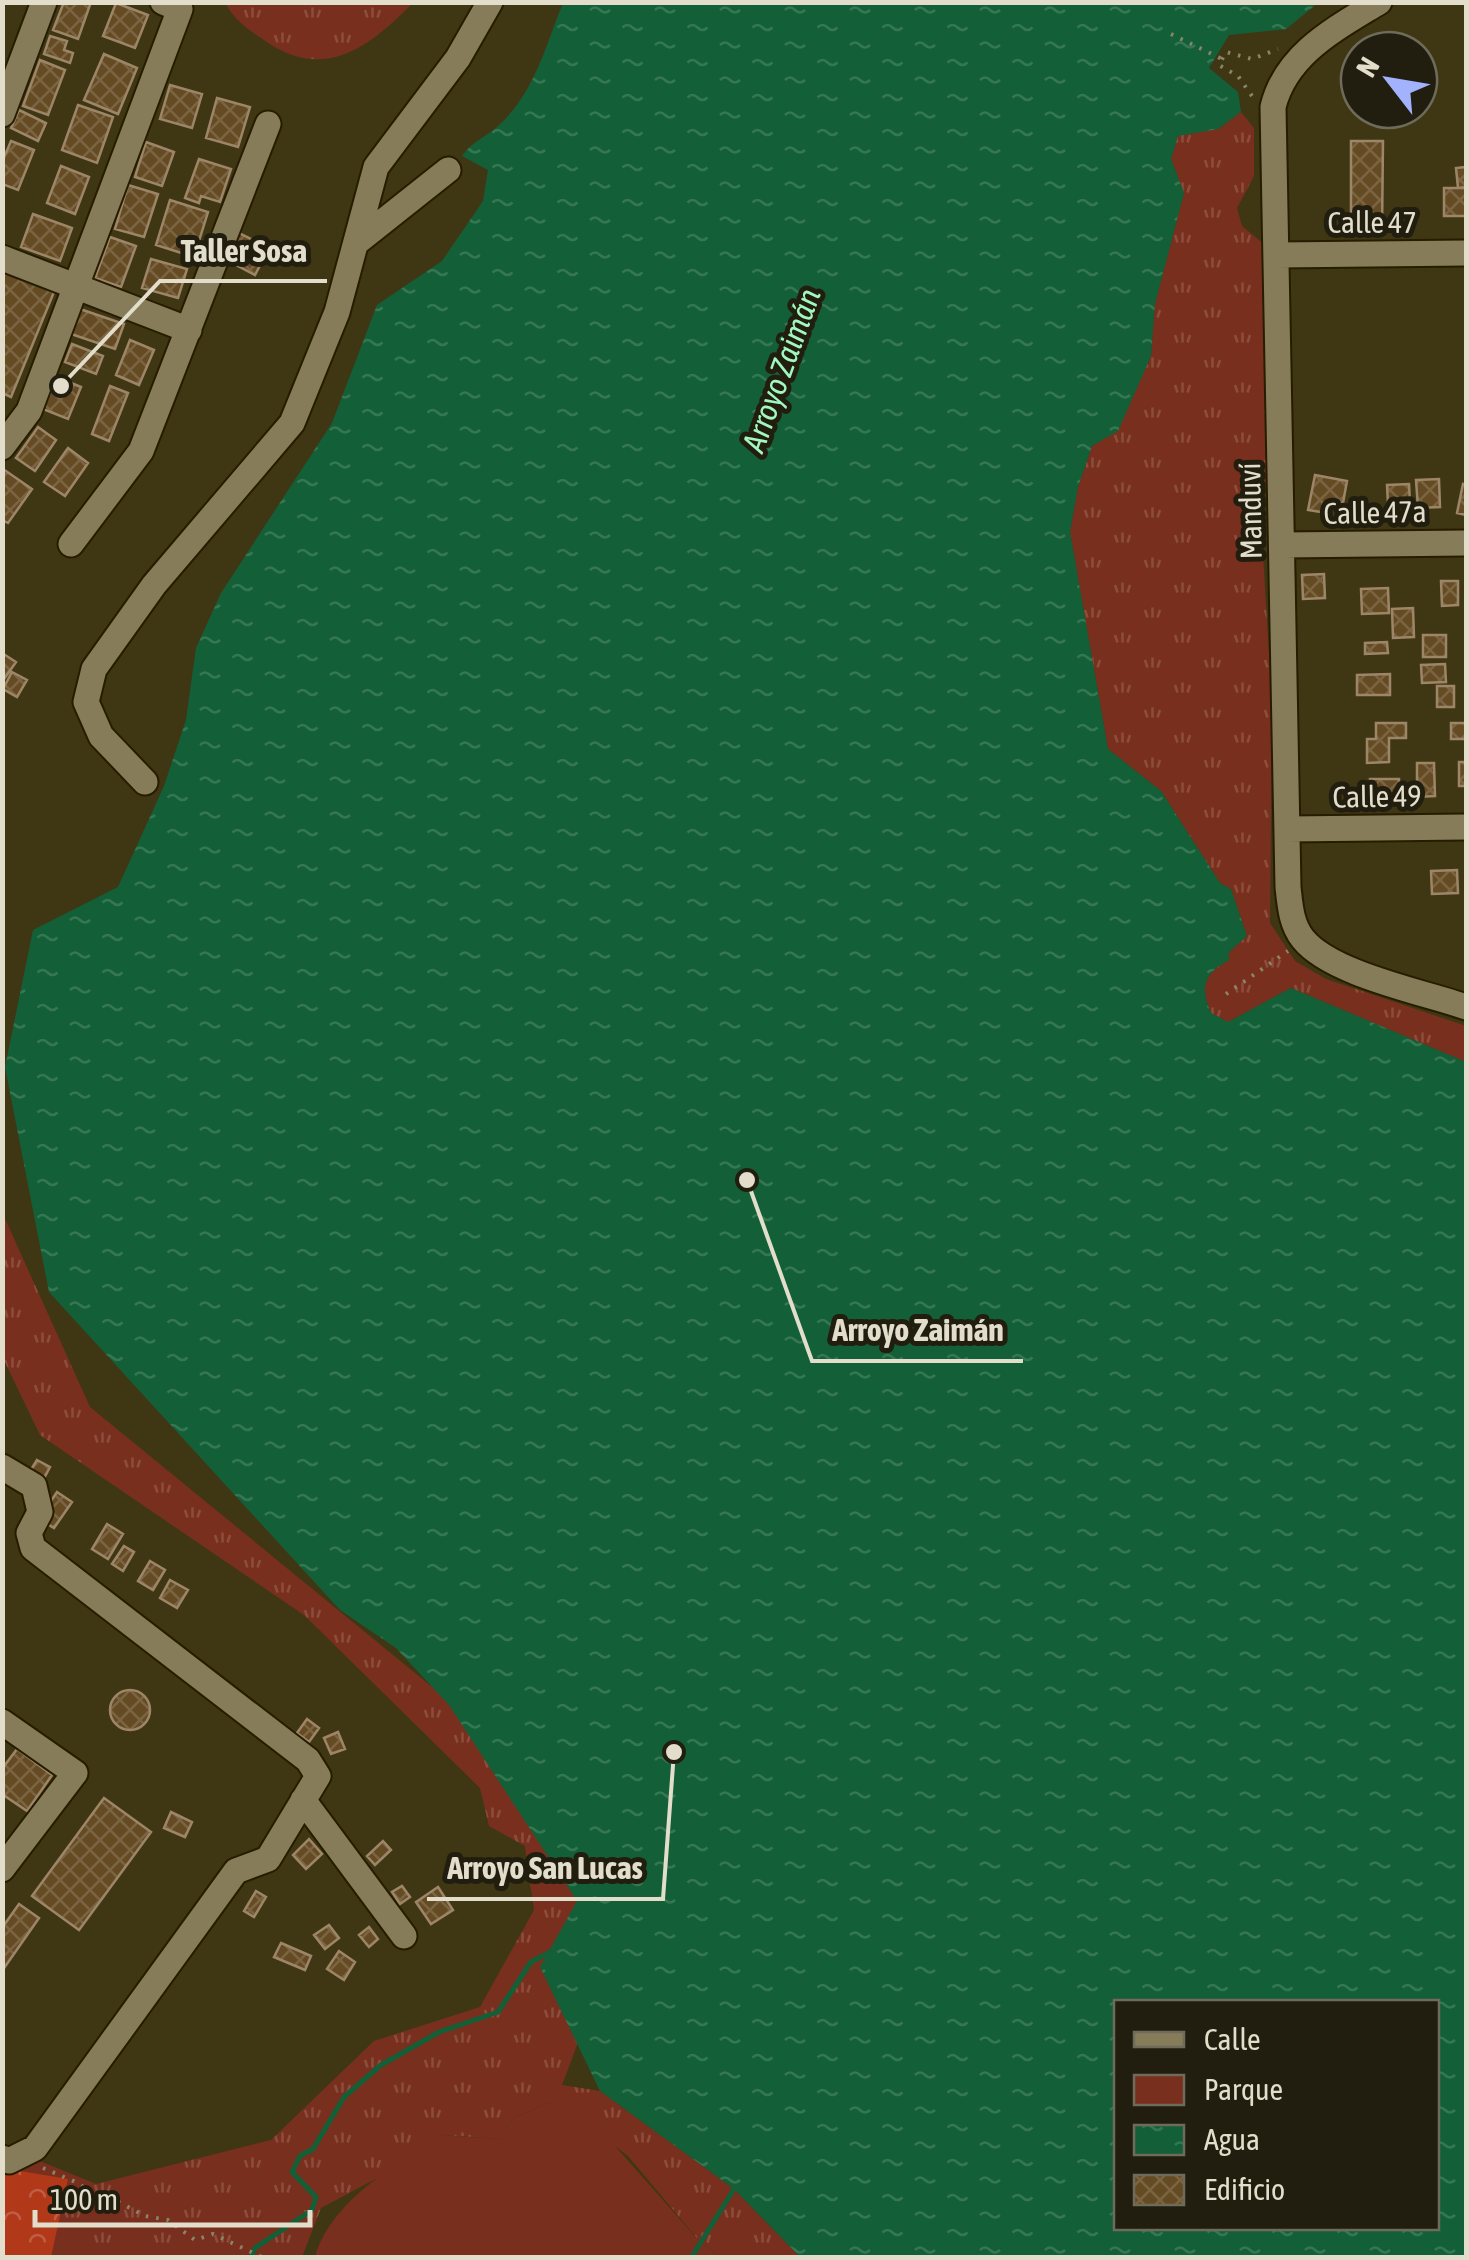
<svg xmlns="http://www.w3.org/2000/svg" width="1469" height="2260" font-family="'Asap Condensed',sans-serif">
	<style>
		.grass { fill: url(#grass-tufts) }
		.forest { fill: url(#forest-crowns) }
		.park { fill: #792f1d }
		.water { fill: url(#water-ripples); fill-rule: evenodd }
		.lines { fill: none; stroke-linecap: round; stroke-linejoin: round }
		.stream { stroke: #135f37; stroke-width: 5 }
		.building { fill: url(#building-cross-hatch); stroke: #9d8667; stroke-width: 2.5 }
		.minor-casing { stroke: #261d00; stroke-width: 29 }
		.path { stroke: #8a8469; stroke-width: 4; stroke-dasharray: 2.5 8; stroke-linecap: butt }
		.minor { stroke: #867c59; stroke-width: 25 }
		.labels { text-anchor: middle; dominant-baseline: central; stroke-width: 10; stroke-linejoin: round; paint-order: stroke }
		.street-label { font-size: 30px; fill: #e2decb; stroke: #221e0f }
		.water-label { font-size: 32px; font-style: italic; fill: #a1f8bf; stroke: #221e0f }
		.leader { fill: none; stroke: #e2decb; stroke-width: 4 }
		.callout-dot { fill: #e2decb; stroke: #221e0f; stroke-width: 4 }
		.callout-label { font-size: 32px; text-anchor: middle; font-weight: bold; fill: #e2decb; stroke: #221e0f; stroke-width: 10; stroke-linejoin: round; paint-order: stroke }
	</style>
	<defs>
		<pattern id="grass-tufts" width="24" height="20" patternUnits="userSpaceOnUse" patternTransform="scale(2.5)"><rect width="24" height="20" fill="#792f1d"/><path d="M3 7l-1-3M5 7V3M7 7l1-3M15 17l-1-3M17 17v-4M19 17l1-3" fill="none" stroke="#8c4d3c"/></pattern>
		<pattern id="forest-crowns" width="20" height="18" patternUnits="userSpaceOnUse" patternTransform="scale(2.5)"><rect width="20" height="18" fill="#b13819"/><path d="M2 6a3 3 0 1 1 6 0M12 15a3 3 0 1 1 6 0" fill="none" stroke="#bf5e44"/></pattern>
		<pattern id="water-ripples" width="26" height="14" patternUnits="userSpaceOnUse" patternTransform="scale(2.5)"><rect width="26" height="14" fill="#135f37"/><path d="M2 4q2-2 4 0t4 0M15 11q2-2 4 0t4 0" fill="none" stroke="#357653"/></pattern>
		<pattern id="building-cross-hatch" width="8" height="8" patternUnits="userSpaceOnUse" patternTransform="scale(2.5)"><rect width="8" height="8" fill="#654b24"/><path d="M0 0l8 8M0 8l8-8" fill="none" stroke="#7b6442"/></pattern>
	</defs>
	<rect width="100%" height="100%" fill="#3f3614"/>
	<path class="grass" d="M 225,3 L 413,3 C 369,47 324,83 264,40 C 247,29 235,20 225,3 Z
		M 1241,112 L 1254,128 L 1254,176 L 1237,208 L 1242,226 L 1265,245 L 1268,398 L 1263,555 L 1272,705 L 1270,923 L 1295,961 L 1326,979 L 1466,1026 L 1466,1062 L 1291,988 L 1228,1022 L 1211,1013 C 1200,987 1203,974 1229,960 L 1229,952 L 1247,936 L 1231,889 L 1220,883 L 1161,791 L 1108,749 L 1070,532 L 1078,487 L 1092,446 L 1118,430 L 1151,356 L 1155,304 L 1184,193 L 1171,159 L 1178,135 L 1218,129 Z
		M 2,1212 L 90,1407 L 547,1781 L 599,1987 L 562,2085 L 600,2091 L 734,2189 L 800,2257 L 722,2257 L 701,2243 L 628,2156 L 556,2100 L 513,2118 L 501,2139 L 442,2135 L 428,2151 L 321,2208 L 302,2257 L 3,2257 L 3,2146 L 96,2184 L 271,2140 L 374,2041 L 480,2007 L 534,1910 L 525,1846 L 489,1826 L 480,1788 L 304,1615 L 40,1435 L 3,1358 Z"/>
	<path class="forest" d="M 2,2168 L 68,2179 L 51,2257 L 3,2257 Z"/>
	<path class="park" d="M 562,2086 L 701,2243 L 722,2257 L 315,2257 C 324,2222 358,2190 390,2169 C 409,2156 426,2153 442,2135 L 500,2139 L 513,2118 L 556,2100 Z"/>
	<path class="water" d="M 563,3 L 1318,3 L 1286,29 L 1229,35 L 1209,68 L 1238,92 L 1241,112 L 1218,129 L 1178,136 L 1171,159 L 1184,193 L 1155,304 L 1151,356 L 1118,431 L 1092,446 L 1078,487 L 1070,532 L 1108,749 L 1161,791 L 1220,883 L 1231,889 L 1247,936 L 1229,952 L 1229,960 C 1203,974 1200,987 1211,1013 L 1228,1022 L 1291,988 L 1466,1062 L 1466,2257 L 800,2257 L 734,2189 L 600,2091 L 540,1967 L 577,1901 L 449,1705 L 396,1648 L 340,1610 L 49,1292 L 5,1067 L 33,930 L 118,887 L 164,786 L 186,720 L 196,648 L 221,593 L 332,423 L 377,305 L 442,261 L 483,201 L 488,170 L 462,156 C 472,141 485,138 497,127 C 535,93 545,47 563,3 ZM 1116,2002 L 1436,2002 L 1436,2228 L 1116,2228 Z"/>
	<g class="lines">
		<path class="stream" d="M 251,2258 L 255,2248 L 312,2210 L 316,2197 L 292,2172 L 300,2156 L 313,2149 L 344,2097 L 381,2065 L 439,2032 L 498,2012 L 531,1962 L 550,1952
			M 691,2258 L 734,2189"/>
	</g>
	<path class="building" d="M 64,2 L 91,2 L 78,39 L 53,30 Z
		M 116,3 L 148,15 L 135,48 L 103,36 Z
		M 50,36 L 67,41 L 64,50 L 73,53 L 70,63 L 44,54 Z
		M 104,54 L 137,68 L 118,114 L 84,100 Z
		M 40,60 L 65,70 L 48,115 L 23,106 Z
		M 170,85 L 202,94 L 192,128 L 160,119 Z
		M 217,98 L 250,107 L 238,147 L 206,138 Z
		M 78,105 L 113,117 L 97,163 L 62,150 Z
		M 19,110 L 46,123 L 38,141 L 11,128 Z
		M 11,141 L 34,150 L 18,190 L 2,184 L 2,162 Z
		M 1351,141 L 1383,141 L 1382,234 L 1351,233 Z
		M 146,142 L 174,152 L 162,186 L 135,177 Z
		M 199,159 L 231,169 L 220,202 L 201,196 L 199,203 L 185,198 Z
		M 61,166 L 89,177 L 75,214 L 47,203 Z
		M 1466,167 L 1466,187 L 1458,188 L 1456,168 Z
		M 128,185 L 158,194 L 144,237 L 115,229 Z
		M 1444,188 L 1466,188 L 1466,216 L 1444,216 Z
		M 170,200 L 208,212 L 194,257 L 156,245 Z
		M 33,214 L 72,228 L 60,261 L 21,247 Z
		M 235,231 L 269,248 L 255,275 L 221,257 Z
		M 110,237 L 136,246 L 121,287 L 95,278 Z
		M 151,259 L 187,269 L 178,298 L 142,288 Z
		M 2,271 L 54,292 L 11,397 L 2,393 Z
		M 80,309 L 124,324 L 115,349 L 71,334 Z
		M 130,340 L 154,350 L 139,385 L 116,375 Z
		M 72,344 L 103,356 L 96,374 L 65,362 Z
		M 57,377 L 81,387 L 68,419 L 43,409 Z
		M 110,386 L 128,393 L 109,441 L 92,434 Z
		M 38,427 L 56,440 L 35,471 L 16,458 Z
		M 68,448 L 88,463 L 65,496 L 44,482 Z
		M 3,469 L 32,489 L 8,523 L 2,520 Z
		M 1315,475 L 1347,481 L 1343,503 L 1323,503 L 1321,512 L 1308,510 Z
		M 1439,479 L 1440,507 L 1418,508 L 1416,480 Z
		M 1409,484 L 1410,503 L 1388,505 L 1387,485 Z
		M 1463,484 L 1466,485 L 1466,515 L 1457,513 Z
		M 1324,574 L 1325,598 L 1303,599 L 1302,575 Z
		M 1441,581 L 1458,581 L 1458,605 L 1442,606 Z
		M 1388,588 L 1389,613 L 1362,614 L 1361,589 Z
		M 1413,608 L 1414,637 L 1393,638 L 1392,609 Z
		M 1423,635 L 1446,635 L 1446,657 L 1423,657 Z
		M 1387,642 L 1388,653 L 1365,654 L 1365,643 Z
		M 2,653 L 16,662 L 2,682 Z
		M 1445,664 L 1446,682 L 1422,683 L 1421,665 Z
		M 12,672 L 27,680 L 17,697 L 3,689 Z
		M 1390,674 L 1390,695 L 1357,695 L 1357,675 Z
		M 1437,686 L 1454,686 L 1454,707 L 1437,707 Z
		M 1376,723 L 1406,723 L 1406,738 L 1389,738 L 1389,762 L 1367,763 L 1367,739 L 1376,739 Z
		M 1451,723 L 1466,723 L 1466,739 L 1451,739 Z
		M 1459,762 L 1466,762 L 1466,786 L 1459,786 Z
		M 1417,763 L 1434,763 L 1435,796 L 1417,797 Z
		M 1370,779 L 1399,779 L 1399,800 L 1369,800 Z
		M 1457,870 L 1458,893 L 1432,894 L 1431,871 Z
		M 37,1460 L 50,1467 L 41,1484 L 27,1476 Z
		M 57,1492 L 72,1502 L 54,1528 L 39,1519 Z
		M 107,1524 L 123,1534 L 108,1559 L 92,1549 Z
		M 124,1546 L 134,1552 L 123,1571 L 112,1564 Z
		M 150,1561 L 165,1570 L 153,1590 L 138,1581 Z
		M 170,1580 L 188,1590 L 177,1608 L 160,1598 Z
		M110 1710a20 20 0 1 1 40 0a20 20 0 1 1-40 0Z
		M 307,1719 L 319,1728 L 309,1742 L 297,1733 Z
		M 338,1732 L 345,1749 L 331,1754 L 324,1738 Z
		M 17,1749 L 52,1775 L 27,1811 L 2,1794 L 2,1769 Z
		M 104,1798 L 151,1832 L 79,1930 L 32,1896 Z
		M 171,1812 L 192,1822 L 185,1837 L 164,1828 Z
		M 309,1839 L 322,1854 L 306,1869 L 293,1855 Z
		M 383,1841 L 391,1850 L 375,1865 L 367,1856 Z
		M 402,1886 L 410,1897 L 400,1904 L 392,1892 Z
		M 438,1887 L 453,1910 L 431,1924 L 416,1902 Z
		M 256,1891 L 266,1897 L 254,1917 L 244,1911 Z
		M 19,1904 L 39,1918 L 2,1971 L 2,1928 Z
		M 329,1925 L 339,1938 L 325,1949 L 314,1935 Z
		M 369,1927 L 378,1939 L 369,1947 L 359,1935 Z
		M 281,1943 L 311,1956 L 305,1970 L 274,1957 Z
		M 339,1951 L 355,1962 L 344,1980 L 327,1969 Z"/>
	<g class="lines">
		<g class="minor-casing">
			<path id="minor" d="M 1379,2 C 1335,29 1286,54 1273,107 L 1288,887 C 1290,905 1291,924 1303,939 C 1331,974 1423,992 1466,1007
				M 2,114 L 44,2
				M 356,243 L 448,170
				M 1278,255 L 1466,253
				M 2,258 L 189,330
				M 2,447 L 29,411 L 180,9 L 163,2
				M 71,544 L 141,451 L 268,124
				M 1283,545 L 1466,543
				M 145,782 L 101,736 L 86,702 L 94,669 L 154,585 L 292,423 L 337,312 L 376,167 L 458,58 L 490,2
				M 1288,829 L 1466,827
				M 2,1467 L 34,1486 L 40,1512 L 29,1533 L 33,1548 L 308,1760 L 318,1776 L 268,1859 L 236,1871 L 35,2148 L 9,2161 L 2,2158
				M 2,1722 L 75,1773 L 2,1869
				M 303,1800 L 404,1936"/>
		</g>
		<path class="path" d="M 1171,34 L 1222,59
			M 1252,96 L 1238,76 L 1219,65 L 1226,52 L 1252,59 L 1278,49
			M 1226,994 L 1288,951
			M 43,2168 L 78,2183 L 100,2200 L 117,2201 L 145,2216 L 168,2220 L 195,2240 L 213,2234 L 264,2258"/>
		<use href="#minor" class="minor"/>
	</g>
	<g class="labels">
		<g class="street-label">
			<text x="1372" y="222">Calle 47</text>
			<text transform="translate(1250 511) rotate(-91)">Manduví</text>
			<text transform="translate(1375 512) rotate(-1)">Calle 47a</text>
			<text transform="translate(1377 796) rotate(-1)">Calle 49</text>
		</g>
		<g class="water-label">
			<text transform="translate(781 370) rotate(-70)">Arroyo Zaimán</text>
		</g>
	</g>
	<path class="leader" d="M61 386L160 281H327M747 1180L812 1361H1023M674 1752L663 1899H427"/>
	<g class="callout-dot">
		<circle cx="61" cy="386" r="10"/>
		<circle cx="747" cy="1180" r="10"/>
		<circle cx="674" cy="1752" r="10"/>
	</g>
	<g class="callout-label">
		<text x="244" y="262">Taller Sosa</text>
		<text x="918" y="1341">Arroyo Zaimán</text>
		<text x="545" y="1879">Arroyo San Lucas</text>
	</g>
	<rect width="1469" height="2260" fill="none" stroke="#e2decb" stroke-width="10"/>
	<rect x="1114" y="2000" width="325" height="230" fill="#221e0f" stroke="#6f6b5a" stroke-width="2.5"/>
	<rect x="1134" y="2032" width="50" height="15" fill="#867c59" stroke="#6f6b5a" stroke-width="2.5"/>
	<text x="1204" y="2050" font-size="30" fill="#e2decb">Calle</text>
	<rect x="1134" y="2075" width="50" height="30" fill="#792f1d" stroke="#6f6b5a" stroke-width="2.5"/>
	<text x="1204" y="2100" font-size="30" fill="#e2decb">Parque</text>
	<rect x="1134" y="2125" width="50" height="30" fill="url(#water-ripples)" stroke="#6f6b5a" stroke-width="2.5"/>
	<text x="1204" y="2150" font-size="30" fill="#e2decb">Agua</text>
	<rect x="1134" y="2175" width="50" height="30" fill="url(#building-cross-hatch)" stroke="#6f6b5a" stroke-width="2.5"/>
	<text x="1204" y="2200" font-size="30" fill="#e2decb">Edificio</text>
	<g transform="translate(1389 80) rotate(301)"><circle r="48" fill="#221e0f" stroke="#6f6b5a" stroke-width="2.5"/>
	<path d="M0-8L18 38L0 25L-18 38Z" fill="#a3b2fd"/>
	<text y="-15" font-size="28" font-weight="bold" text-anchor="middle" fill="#e2decb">N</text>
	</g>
	<path d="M35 2210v15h275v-15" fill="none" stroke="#e2decb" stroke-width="5"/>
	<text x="50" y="2210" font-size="30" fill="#e2decb" stroke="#221e0f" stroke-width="8" paint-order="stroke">100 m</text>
</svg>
